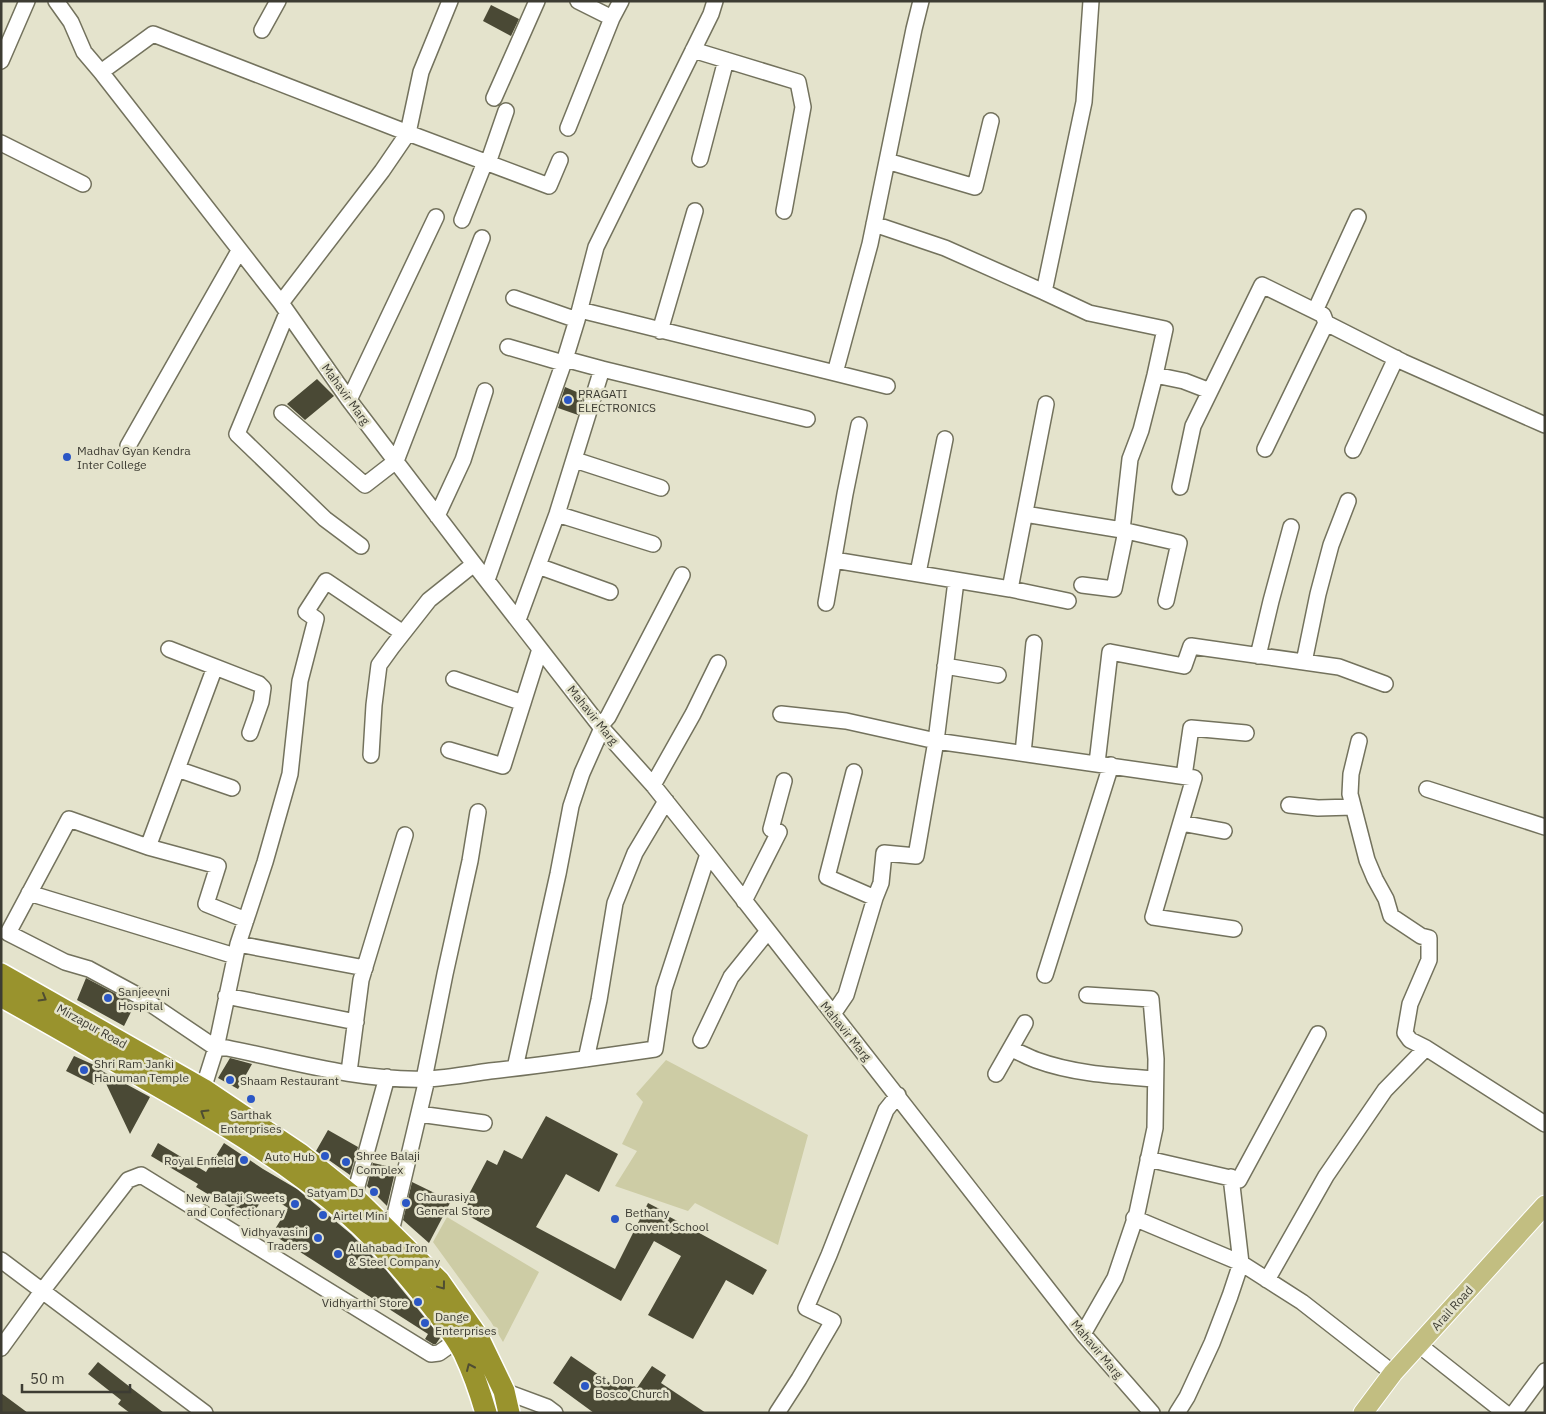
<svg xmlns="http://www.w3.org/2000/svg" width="1546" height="1414" font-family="'IBM Plex Sans',sans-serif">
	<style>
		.green { fill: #cdcca5 }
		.building { fill: #4a4935 }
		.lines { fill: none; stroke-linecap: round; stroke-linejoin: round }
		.minor-casing { stroke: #73725d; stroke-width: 18 }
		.major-casing { stroke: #fff; stroke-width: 21 }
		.highway-casing { stroke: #fff; stroke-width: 24 }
		.minor { stroke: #fff; stroke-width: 15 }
		.major { stroke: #c2be81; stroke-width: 19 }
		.highway { stroke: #99932d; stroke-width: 21 }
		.oneway { stroke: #4f4d32 }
		.poi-dot { fill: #2b57c5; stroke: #e4e3cc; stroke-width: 2 }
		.labels { text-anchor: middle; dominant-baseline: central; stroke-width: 5; stroke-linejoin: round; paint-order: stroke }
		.poi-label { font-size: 12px; fill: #3d3c33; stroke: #e4e3cc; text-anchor: start }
		.street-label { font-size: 12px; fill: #3d3c33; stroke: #e4e3cc }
	</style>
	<rect width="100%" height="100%" fill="#e4e3cc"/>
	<path class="green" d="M 666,1060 L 808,1135 L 778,1245 L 695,1203 L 688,1211 L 615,1186 L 637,1151 L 622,1144 L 643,1102 L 636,1094 Z
		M 447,1217 L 539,1272 L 503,1342 L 491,1322 L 433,1242 Z"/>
	<path class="building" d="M 491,5 L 519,19 L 511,36 L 483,21 Z
		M 317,379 L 334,396 L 305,420 L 287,404 Z
		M 565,387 L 584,395 L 578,415 L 558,408 Z
		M 86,978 L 135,1004 L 124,1026 L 77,1000 Z
		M 74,1056 L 103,1069 L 102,1071 L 150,1097 L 130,1134 L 101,1073 L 94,1085 L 66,1071 Z
		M 230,1058 L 252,1064 L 238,1089 L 218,1078 Z
		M 546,1116 L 618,1154 L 599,1192 L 566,1174 L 536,1227 L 615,1269 L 648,1203 L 669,1214 L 668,1216 L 767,1270 L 753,1295 L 726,1280 L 693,1339 L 648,1315 L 681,1256 L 654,1241 L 621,1301 L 460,1211 L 487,1160 L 497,1165 L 504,1150 L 522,1159 Z
		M 328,1130 L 358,1147 L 350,1175 L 316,1151 Z
		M 158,1143 L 206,1172 L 224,1143 L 263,1169 L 297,1189 L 351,1234 L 386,1270 L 439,1335 L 440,1338 L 436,1344 L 433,1344 L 425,1339 L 428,1334 L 272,1234 L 288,1208 L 266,1194 L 249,1219 L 196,1187 L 198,1184 L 151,1156 Z
		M 373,1163 L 396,1168 L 387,1206 L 367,1186 Z
		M 412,1182 L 451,1201 L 429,1243 L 403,1220 Z
		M 571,1356 L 618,1388 L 624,1379 L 637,1388 L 652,1366 L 666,1375 L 661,1383 L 706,1413 L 594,1413 L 553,1383 Z
		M 98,1362 L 130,1387 L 164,1413 L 130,1413 L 118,1404 L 121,1400 L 88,1374 Z
		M 1,1393 L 28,1413 L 1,1413 Z"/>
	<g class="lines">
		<g class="minor-casing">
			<path id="minor" d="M 56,1 L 71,22 L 84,52 L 101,72 L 281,303 L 349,400 L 474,564 L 600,726 L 653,785 L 708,854 L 1083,1334 L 1152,1413
				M 578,1 L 612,18 L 621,1
				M 262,30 L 278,1
				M 693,50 L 798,82 L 803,107 L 784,211
				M 1,61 L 27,1
				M 101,72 L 153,34 L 408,133 L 549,186 L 560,160
				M 494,98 L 537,1
				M 568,128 L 612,18
				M 1,143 L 83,184
				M 700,159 L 726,60
				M 887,161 L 975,187 L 991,121
				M 488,163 L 506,111
				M 462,220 L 485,162
				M 874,224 L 945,248 L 1044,292 L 1084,102 L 1091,1
				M 1044,292 L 1089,313 L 1165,329 L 1155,375 L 1141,430 L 1130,459 L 1122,530
				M 514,298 L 577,320
				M 281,303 L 382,171 L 408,133 L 421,72 L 450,1
				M 580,310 L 835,373 L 870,244 L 914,29 L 921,1
				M 1315,311 L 1358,217
				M 287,313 L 237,434 L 325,519 L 361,546
				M 660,331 L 695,211
				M 508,347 L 563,363
				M 565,359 L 602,369
				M 835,373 L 887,386
				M 1155,375 L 1184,381 L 1210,391
				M 349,400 L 436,217
				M 282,413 L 365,485 L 396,461 L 482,238
				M 128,446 L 239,251
				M 1265,449 L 1326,323
				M 1353,450 L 1396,358
				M 575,460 L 661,488
				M 1180,487 L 1193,426 L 1262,285 L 1323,315 L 1326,323 L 1403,362 L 1545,425
				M 557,514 L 653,544
				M 1025,514 L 1122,530 L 1179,543 L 1166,601
				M 437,516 L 463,460 L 485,391
				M 834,560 L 1010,589 L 1046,404
				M 538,566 L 610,592
				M 918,573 L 945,439
				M 487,580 L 565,359 L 577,320 L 596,247 L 711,14 L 715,1
				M 1082,585 L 1114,589 L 1126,531
				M 1010,589 L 1068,601
				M 826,603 L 845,494 L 859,425
				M 518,620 L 557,514 L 602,369 L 807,419
				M 169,649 L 259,684 L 263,688 L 261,702 L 250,733
				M 1258,656 L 1271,601 L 1291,527
				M 1304,662 L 1318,594 L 1331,545 L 1348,501
				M 945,666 L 998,675
				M 454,679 L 523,703
				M 781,714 L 846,721 L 936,741 L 1194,778 L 1153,917 L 1234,929
				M 600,726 L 608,717 L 682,575
				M 1359,741 L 1351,774 L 1350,794 L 1367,860 L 1375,879 L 1386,899 L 1391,916 L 1421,936 L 1429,938 L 1429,960 L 1410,1004 L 1405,1033 L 1410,1040 L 1426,1048 L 1545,1124
				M 449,750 L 503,766 L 540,649
				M 1023,753 L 1034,643
				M 371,755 L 374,705 L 379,665 L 392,647 L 429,600 L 474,564
				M 1097,763 L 1110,652 L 1184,666 L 1191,646 L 1339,667 L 1385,684
				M 177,769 L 232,788
				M 854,772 L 827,877 L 875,898
				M 1184,776 L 1191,728 L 1246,733
				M 653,785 L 693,714 L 718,663
				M 1427,789 L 1545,827
				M 1289,805 L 1318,808 L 1353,807
				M 1181,823 L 1224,831
				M 148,847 L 215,667
				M 29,893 L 235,956
				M 744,901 L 779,832 L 771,829 L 784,781
				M 246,920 L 206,904 L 218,866 L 148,847 L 69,819 L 8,933 L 65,962 L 89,969 L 139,996 L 216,1048 L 227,1048 C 292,1061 358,1081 425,1079 C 447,1078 468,1074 490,1071 C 545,1065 600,1057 655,1049 L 664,989 L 708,854
				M 238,944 L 365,968
				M 1045,975 L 1111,765
				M 226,996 L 356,1022
				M 833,1014 L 846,995 L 875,898 L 881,883 L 884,853 L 916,856 L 936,741 L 956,581
				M 701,1040 L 731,977 L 768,931
				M 1011,1049 C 1019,1052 1028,1057 1036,1060 C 1074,1074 1116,1076 1155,1079
				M 586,1059 L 599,1000 L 615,903 L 635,853 L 666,801
				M 515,1068 L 558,874 L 571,806 L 582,773 L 602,728
				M 349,1072 L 361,980 L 405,835
				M 996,1074 L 1025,1023
				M 424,1079 L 445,974 L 470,861 L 478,812
				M 203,1089 L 216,1048 L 238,944 L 265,862 L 290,774 L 300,681 L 316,619 L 306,612 L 326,581 L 403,633
				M 419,1114 L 484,1123
				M 1148,1159 L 1239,1180 L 1318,1034
				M 354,1197 L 387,1077
				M 1134,1218 L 1241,1263 L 1302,1302 L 1393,1373
				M 389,1240 L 427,1079
				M 1,1260 L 205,1413
				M 1267,1280 L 1326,1176 L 1385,1090 L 1426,1048
				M 1083,1334 L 1115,1278 L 1137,1213 L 1155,1128 L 1156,1059 L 1151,999 L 1087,995
				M 1419,1345 L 1505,1413
				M 1,1348 L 43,1290 L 128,1180 L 141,1175 L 431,1354 L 439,1353 L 456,1341
				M 504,1391 L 547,1407 L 555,1413
				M 777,1413 L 799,1379 L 833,1321 L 806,1308 L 829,1255 L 886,1110 L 898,1095
				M 1177,1413 L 1187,1397 L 1212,1343 L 1230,1296 L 1241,1263 L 1231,1177
				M 1514,1413 L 1545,1371"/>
		</g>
		<g class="major-casing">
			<path id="major" d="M 1363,1413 L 1393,1373 L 1545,1205"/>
		</g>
		<g class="highway-casing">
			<path id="highway" d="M 1,974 L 203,1089 L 300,1154 L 356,1199 L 439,1281 L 478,1337 L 504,1391 L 509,1413
				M 1,996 C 51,1024 100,1052 149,1081 C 219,1121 290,1163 350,1216 C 375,1238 399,1265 420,1291 C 435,1310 452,1330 464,1353 C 473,1372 480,1392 486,1413"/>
		</g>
		<use href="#minor" class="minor"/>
		<use href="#major" class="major"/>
		<use href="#highway" class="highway"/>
	</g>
	<defs><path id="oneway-chevron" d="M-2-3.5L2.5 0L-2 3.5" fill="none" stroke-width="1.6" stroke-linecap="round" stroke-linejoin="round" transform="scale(1.25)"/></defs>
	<g class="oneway">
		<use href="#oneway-chevron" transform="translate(43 998) rotate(30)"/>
		<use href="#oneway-chevron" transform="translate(204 1113) rotate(-148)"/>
		<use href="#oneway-chevron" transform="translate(442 1286) rotate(53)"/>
		<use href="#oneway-chevron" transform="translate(470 1367) rotate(-114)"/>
	</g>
	<g class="poi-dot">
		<circle cx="568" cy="400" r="5"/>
		<circle cx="67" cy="457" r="5"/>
		<circle cx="108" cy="998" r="5"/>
		<circle cx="84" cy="1070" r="5"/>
		<circle cx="230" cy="1080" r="5"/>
		<circle cx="251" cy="1099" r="5"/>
		<circle cx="325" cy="1156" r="5"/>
		<circle cx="244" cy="1160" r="5"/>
		<circle cx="346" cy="1162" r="5"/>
		<circle cx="374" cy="1192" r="5"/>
		<circle cx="406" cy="1203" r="5"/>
		<circle cx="295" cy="1204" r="5"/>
		<circle cx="323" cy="1215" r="5"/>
		<circle cx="615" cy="1219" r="5"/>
		<circle cx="318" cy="1238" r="5"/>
		<circle cx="338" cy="1254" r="5"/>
		<circle cx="418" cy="1302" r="5"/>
		<circle cx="425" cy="1323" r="5"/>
		<circle cx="585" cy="1386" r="5"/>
	</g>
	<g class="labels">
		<g class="poi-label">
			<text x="578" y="393">PRAGATI<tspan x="578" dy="14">ELECTRONICS</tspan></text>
			<text x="77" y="450">Madhav Gyan Kendra<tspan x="77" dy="14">Inter College</tspan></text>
			<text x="118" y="991">Sanjeevni<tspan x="118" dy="14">Hospital</tspan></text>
			<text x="94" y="1063">Shri Ram Janki<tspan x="94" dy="14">Hanuman Temple</tspan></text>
			<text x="240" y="1080">Shaam Restaurant</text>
			<text x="251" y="1114" text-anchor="middle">Sarthak<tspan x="251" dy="14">Enterprises</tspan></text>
			<text x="356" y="1155">Shree Balaji<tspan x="356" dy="14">Complex</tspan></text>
			<text x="315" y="1156" text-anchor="end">Auto Hub</text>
			<text x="234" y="1160" text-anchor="end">Royal Enfield</text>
			<text x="364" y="1192" text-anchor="end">Satyam DJ</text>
			<text x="416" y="1196">Chaurasiya<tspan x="416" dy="14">General Store</tspan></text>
			<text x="285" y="1197" text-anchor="end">New Balaji Sweets<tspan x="285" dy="14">and Confectionary</tspan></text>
			<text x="625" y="1212">Bethany<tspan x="625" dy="14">Convent School</tspan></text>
			<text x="333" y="1215">Airtel Mini</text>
			<text x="308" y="1231" text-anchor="end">Vidhyavasini<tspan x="308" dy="14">Traders</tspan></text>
			<text x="348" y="1247">Allahabad Iron<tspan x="348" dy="14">&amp; Steel Company</tspan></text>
			<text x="408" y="1302" text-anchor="end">Vidhyarthi Store</text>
			<text x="435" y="1316">Dange<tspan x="435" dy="14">Enterprises</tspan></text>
			<text x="595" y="1379">St. Don<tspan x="595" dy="14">Bosco Church</tspan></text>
		</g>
		<g class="street-label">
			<text transform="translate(346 394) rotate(54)">Mahavir Marg</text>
			<text transform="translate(593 715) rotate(51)">Mahavir Marg</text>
			<text transform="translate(92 1026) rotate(29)">Mirzapur Road</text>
			<text transform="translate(846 1031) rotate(51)">Mahavir Marg</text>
			<text transform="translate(1452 1308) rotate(-48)">Arail Road</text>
			<text transform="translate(1097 1349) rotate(50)">Mahavir Marg</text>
		</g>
	</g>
	<rect width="1546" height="1414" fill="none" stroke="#3d3c33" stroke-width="5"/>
	<path d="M22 1384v8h108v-8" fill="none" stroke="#3d3c33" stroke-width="2.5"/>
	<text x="30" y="1384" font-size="15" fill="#3d3c33" stroke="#e4e3cc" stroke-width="4" paint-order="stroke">50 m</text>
</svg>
